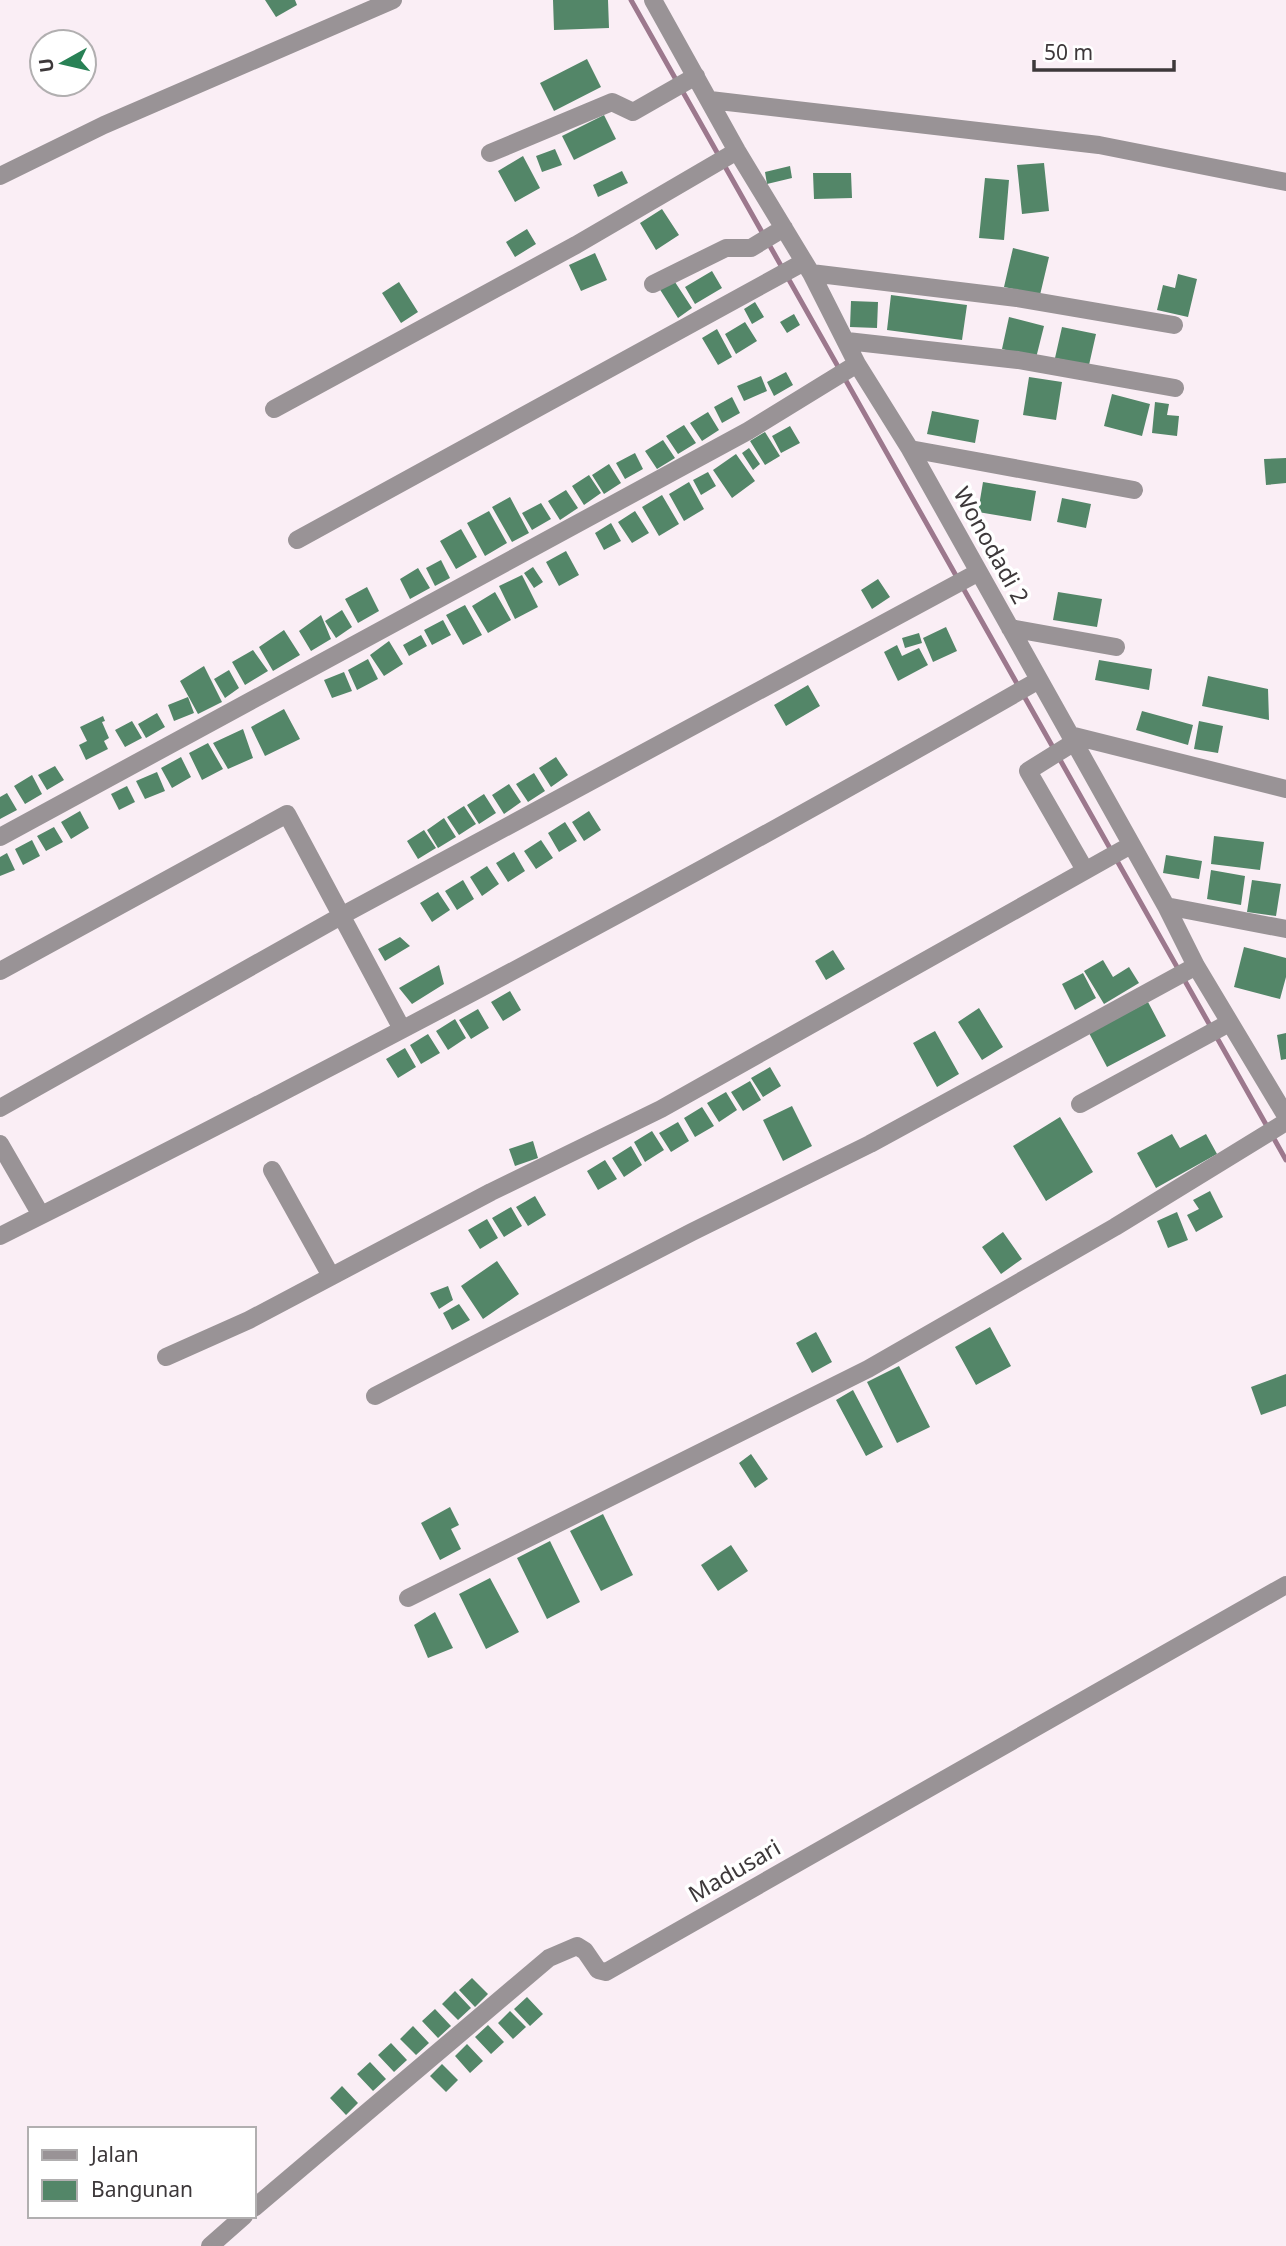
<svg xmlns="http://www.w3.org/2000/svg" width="1286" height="2246" font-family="'Noto Sans',sans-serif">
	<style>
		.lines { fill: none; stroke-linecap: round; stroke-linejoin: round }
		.stream { stroke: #9c788d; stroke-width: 5 }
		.building { fill: #538668 }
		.minor { stroke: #999396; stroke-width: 18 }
		.labels { text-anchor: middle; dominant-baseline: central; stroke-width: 7; stroke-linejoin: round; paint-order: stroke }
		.street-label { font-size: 23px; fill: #3d383a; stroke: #fff }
	</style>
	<rect width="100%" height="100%" fill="#faeef5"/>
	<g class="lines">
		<path class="stream" d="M 631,0 L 1286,1160"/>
	</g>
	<path class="building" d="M 265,0 L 295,0 L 297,5 L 276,17 Z
		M 553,0 L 608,0 L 609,28 L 554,30 Z
		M 587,59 L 601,87 L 554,111 L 540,83 Z
		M 604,115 L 616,139 L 574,160 L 562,136 Z
		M 555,149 L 562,165 L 542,172 L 536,156 Z
		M 523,156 L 540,188 L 515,202 L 498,171 Z
		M 1044,163 L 1049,211 L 1022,214 L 1017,165 Z
		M 790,166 L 792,178 L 767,184 L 765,172 Z
		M 622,171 L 628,183 L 598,197 L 593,185 Z
		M 813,173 L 851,173 L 852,198 L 814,199 Z
		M 985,178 L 1009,180 L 1004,240 L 979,238 Z
		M 662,209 L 679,235 L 656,250 L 640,223 Z
		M 527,229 L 536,244 L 515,257 L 506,242 Z
		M 1013,248 L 1049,257 L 1040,295 L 1004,287 Z
		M 595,253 L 607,280 L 581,291 L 569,265 Z
		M 712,271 L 722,288 L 695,304 L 685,287 Z
		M 1178,274 L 1197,279 L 1188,317 L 1157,310 L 1163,285 L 1175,288 Z
		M 673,279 L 692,308 L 678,318 L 659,288 Z
		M 399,282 L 418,312 L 401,323 L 382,293 Z
		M 891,295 L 967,305 L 962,340 L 887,330 Z
		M 851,301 L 878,302 L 877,328 L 850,327 Z
		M 755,302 L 764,317 L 752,324 L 744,309 Z
		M 794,314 L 800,325 L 787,333 L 780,322 Z
		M 1009,317 L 1044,326 L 1036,358 L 1002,349 Z
		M 745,322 L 757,341 L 736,354 L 725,334 Z
		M 1062,327 L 1096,334 L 1089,365 L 1055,358 Z
		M 717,329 L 732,357 L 718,365 L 702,338 Z
		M 786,372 L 793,385 L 774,396 L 767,382 Z
		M 761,376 L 767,391 L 744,401 L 737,386 Z
		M 1029,377 L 1062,382 L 1056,420 L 1023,415 Z
		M 1112,394 L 1150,404 L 1142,436 L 1104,426 Z
		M 732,397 L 740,413 L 722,423 L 714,407 Z
		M 1155,402 L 1169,404 L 1167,415 L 1179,416 L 1177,436 L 1152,433 Z
		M 932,411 L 979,420 L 975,443 L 927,434 Z
		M 708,412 L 719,430 L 702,441 L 690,423 Z
		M 684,425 L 696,443 L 678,454 L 666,436 Z
		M 790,426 L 800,443 L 781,453 L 772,436 Z
		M 765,432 L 780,456 L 765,465 L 750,441 Z
		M 663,440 L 675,458 L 657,469 L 645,451 Z
		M 749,448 L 760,464 L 753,470 L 742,453 Z
		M 635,453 L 643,469 L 625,479 L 616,463 Z
		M 736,454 L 755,481 L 732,498 L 713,470 Z
		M 1286,458 L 1286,483 L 1266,485 L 1264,459 Z
		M 609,464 L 621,483 L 604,494 L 592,475 Z
		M 708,472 L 716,486 L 701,495 L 693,480 Z
		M 589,475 L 601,493 L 584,505 L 572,486 Z
		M 689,482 L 704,509 L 684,521 L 669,494 Z
		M 983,482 L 1036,491 L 1031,521 L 978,512 Z
		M 566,490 L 578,508 L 560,520 L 548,501 Z
		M 662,495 L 679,524 L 659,536 L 642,507 Z
		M 510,497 L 529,533 L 512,542 L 492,507 Z
		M 1062,498 L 1091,504 L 1086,528 L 1057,522 Z
		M 541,503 L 551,519 L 532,530 L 522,513 Z
		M 489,511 L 507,543 L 485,556 L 467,523 Z
		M 635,511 L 649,533 L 632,543 L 618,522 Z
		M 611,523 L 621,541 L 604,550 L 595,533 Z
		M 461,529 L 477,557 L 456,569 L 440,541 Z
		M 566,551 L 579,575 L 559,586 L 546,562 Z
		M 441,560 L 450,578 L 435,586 L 426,568 Z
		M 533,567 L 543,582 L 534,588 L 524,573 Z
		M 418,568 L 430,588 L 410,599 L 400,579 Z
		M 522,575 L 538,607 L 515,619 L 499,586 Z
		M 878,579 L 890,597 L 872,609 L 861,590 Z
		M 367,587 L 379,611 L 358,623 L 345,599 Z
		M 495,592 L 511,620 L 488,633 L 472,606 Z
		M 1058,592 L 1102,599 L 1097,627 L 1053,620 Z
		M 465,605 L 482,635 L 463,645 L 446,615 Z
		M 342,610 L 352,627 L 336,638 L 325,621 Z
		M 321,615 L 331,639 L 311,651 L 299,631 Z
		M 443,620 L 451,635 L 432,645 L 424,630 Z
		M 946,627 L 957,651 L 933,662 L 923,638 Z
		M 284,630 L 300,655 L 273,671 L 259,647 Z
		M 919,633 L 922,643 L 905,648 L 902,638 Z
		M 421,635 L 427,646 L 409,656 L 403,645 Z
		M 389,641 L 403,664 L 384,676 L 370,655 Z
		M 897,645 L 902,656 L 919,648 L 928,665 L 898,681 L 884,652 Z
		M 253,650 L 268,671 L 245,685 L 232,662 Z
		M 368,659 L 378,679 L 357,690 L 348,670 Z
		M 1099,660 L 1152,669 L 1149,690 L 1095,680 Z
		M 204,666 L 222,702 L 198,714 L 180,681 Z
		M 229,670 L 239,688 L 225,698 L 214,679 Z
		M 344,672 L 352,691 L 332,698 L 324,680 Z
		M 1208,676 L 1268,689 L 1269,720 L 1202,706 Z
		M 808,685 L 820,706 L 786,726 L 774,705 Z
		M 188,697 L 194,713 L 174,721 L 168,705 Z
		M 284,709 L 300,739 L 265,756 L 251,727 Z
		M 1142,711 L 1193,725 L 1188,745 L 1136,730 Z
		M 157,713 L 165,727 L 146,738 L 138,724 Z
		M 103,716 L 105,721 L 102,722 L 109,738 L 104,741 L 108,749 L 86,760 L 79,745 L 87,741 L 80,727 Z
		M 132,721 L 142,738 L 125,747 L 115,730 Z
		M 1199,721 L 1223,726 L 1218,753 L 1194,749 Z
		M 243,729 L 253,758 L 228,769 L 213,743 Z
		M 208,743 L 223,769 L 202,780 L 189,753 Z
		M 181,757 L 191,777 L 172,788 L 161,768 Z
		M 556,757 L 568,775 L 551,787 L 539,768 Z
		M 55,766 L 64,780 L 47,790 L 38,775 Z
		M 157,772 L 165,791 L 145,799 L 136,781 Z
		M 534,773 L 545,791 L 528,802 L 516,784 Z
		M 32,775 L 42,794 L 25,804 L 14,786 Z
		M 509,784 L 521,802 L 504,814 L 492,795 Z
		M 127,786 L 135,802 L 119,810 L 111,794 Z
		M 7,793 L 17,810 L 0,819 L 0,797 Z
		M 484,794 L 496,813 L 479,824 L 467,805 Z
		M 464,806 L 476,824 L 459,835 L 447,817 Z
		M 80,811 L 89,828 L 71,839 L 61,822 Z
		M 589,811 L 601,830 L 584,841 L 572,822 Z
		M 444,818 L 456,837 L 438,848 L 427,830 Z
		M 565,822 L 577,841 L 559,852 L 548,833 Z
		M 54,827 L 63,842 L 46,851 L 37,836 Z
		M 424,830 L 436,848 L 418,859 L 407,841 Z
		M 1214,836 L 1264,842 L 1260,870 L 1211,864 Z
		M 32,840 L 40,856 L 23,865 L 15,849 Z
		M 541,840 L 553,858 L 536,869 L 524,851 Z
		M 514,852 L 525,871 L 508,882 L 496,863 Z
		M 7,853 L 15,870 L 0,876 L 0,857 Z
		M 1166,855 L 1202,861 L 1199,879 L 1163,873 Z
		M 487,866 L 499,884 L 482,896 L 470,877 Z
		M 1211,870 L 1245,876 L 1241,905 L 1207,899 Z
		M 463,880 L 474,899 L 457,910 L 445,891 Z
		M 1252,880 L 1281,884 L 1276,916 L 1247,912 Z
		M 438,892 L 450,910 L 432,922 L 420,903 Z
		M 400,937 L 410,946 L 385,961 L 378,949 Z
		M 1244,947 L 1286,958 L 1286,977 L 1280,999 L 1234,987 Z
		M 833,950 L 845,969 L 826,980 L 815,961 Z
		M 1103,960 L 1113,977 L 1129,967 L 1139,983 L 1104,1004 L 1084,971 Z
		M 439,965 L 444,984 L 412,1004 L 399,988 Z
		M 1083,973 L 1096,998 L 1075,1010 L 1062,984 Z
		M 510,991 L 521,1010 L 503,1021 L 491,1002 Z
		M 1148,1002 L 1166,1036 L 1107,1067 L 1089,1033 Z
		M 979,1008 L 1003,1047 L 982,1060 L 958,1022 Z
		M 478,1009 L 489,1028 L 471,1039 L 459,1020 Z
		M 455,1019 L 466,1038 L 448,1050 L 436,1031 Z
		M 935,1031 L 959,1074 L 937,1087 L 913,1043 Z
		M 1286,1033 L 1286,1059 L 1281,1060 L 1277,1035 Z
		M 428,1034 L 440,1053 L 421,1064 L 410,1045 Z
		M 405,1048 L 416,1067 L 398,1078 L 386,1059 Z
		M 770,1067 L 781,1086 L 763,1097 L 751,1078 Z
		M 750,1081 L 761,1100 L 743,1111 L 731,1092 Z
		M 726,1092 L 737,1110 L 719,1122 L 707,1103 Z
		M 792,1106 L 812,1146 L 783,1161 L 763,1120 Z
		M 702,1107 L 714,1126 L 695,1137 L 684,1118 Z
		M 1060,1117 L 1093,1172 L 1046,1201 L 1013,1146 Z
		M 678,1122 L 689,1141 L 671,1152 L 659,1133 Z
		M 652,1131 L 664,1150 L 645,1162 L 634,1142 Z
		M 1172,1134 L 1180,1148 L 1206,1134 L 1217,1154 L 1156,1188 L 1137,1153 Z
		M 533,1141 L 538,1158 L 515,1166 L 509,1149 Z
		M 631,1146 L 642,1165 L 624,1177 L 612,1158 Z
		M 605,1160 L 617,1179 L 598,1190 L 587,1171 Z
		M 1210,1191 L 1223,1217 L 1196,1232 L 1187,1215 L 1199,1209 L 1193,1200 Z
		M 535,1196 L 546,1215 L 528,1226 L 516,1207 Z
		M 511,1207 L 522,1226 L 504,1237 L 492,1218 Z
		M 1177,1212 L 1188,1240 L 1168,1248 L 1157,1221 Z
		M 487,1219 L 498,1238 L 480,1249 L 468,1230 Z
		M 1003,1232 L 1022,1259 L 1001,1274 L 982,1247 Z
		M 497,1261 L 519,1294 L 483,1319 L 461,1286 Z
		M 448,1286 L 453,1300 L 439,1309 L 430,1293 Z
		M 459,1304 L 470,1320 L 452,1330 L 443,1313 Z
		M 990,1327 L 1011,1366 L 976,1385 L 955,1347 Z
		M 816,1332 L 832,1362 L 812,1373 L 796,1343 Z
		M 899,1366 L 930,1427 L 897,1443 L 867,1382 Z
		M 1286,1374 L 1286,1406 L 1261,1415 L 1251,1387 Z
		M 853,1390 L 883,1447 L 866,1456 L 836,1400 Z
		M 751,1454 L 768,1479 L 755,1488 L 739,1463 Z
		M 450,1507 L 459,1525 L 451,1529 L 461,1549 L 440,1560 L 421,1523 Z
		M 603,1514 L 633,1575 L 601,1591 L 570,1531 Z
		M 550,1541 L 580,1602 L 547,1619 L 517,1558 Z
		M 731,1545 L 748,1571 L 718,1591 L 701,1565 Z
		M 490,1578 L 519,1632 L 486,1649 L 459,1594 Z
		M 435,1612 L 453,1648 L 428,1658 L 414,1625 Z
		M 472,1978 L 488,1994 L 475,2007 L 459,1990 Z
		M 455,1991 L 471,2008 L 458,2020 L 442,2004 Z
		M 527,1997 L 543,2014 L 530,2026 L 514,2009 Z
		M 435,2009 L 451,2026 L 438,2038 L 422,2021 Z
		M 510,2011 L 526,2027 L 513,2039 L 498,2023 Z
		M 488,2025 L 504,2042 L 491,2054 L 475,2037 Z
		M 413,2026 L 429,2043 L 416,2055 L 400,2039 Z
		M 391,2043 L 407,2060 L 394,2072 L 378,2055 Z
		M 467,2044 L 483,2061 L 470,2073 L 455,2056 Z
		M 370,2062 L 386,2079 L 373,2091 L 357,2074 Z
		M 442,2064 L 458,2080 L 446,2092 L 430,2076 Z
		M 342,2086 L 358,2103 L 346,2115 L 330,2098 Z"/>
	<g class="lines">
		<path class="minor" d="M 653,0 L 737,151 L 811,273 L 857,364 L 910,449 L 1166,906 L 1196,966 L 1286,1116
			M 710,100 L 1099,145 L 1286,182
			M 490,153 L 612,102 L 633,112 L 696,76
			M 0,176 L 104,125 L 393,0
			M 811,273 L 1017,298 L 1174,325
			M 653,284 L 726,248 L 751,248 L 784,228
			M 847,341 L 1018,360 L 1175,388
			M 274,409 L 576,245 L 737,151
			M 910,449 L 1134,490
			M 297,540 L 804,262
			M 1010,628 L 1116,647
			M 1070,735 L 1286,789
			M 1073,743 L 1028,771 L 1085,870
			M 0,837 L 748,431 L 857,364
			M 1166,906 L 1286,929
			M 0,971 L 287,814 L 402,1029
			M 1080,1104 L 1229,1023
			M 0,1108 L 341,916 L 977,573
			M 0,1144 L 41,1215
			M 272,1170 L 331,1276
			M 0,1236 C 351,1060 698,876 1039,680
			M 166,1357 L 249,1320 L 491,1192 L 661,1109 L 1131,845
			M 375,1396 L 692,1232 L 870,1144 L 1196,966
			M 408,1598 L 868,1369 L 1115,1227 L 1286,1122
			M 254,2208 L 549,1958 L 577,1946 L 585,1951 L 598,1970 L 606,1972 L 1286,1585
			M 210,2246 L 244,2216"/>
	</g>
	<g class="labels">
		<g class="street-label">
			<text transform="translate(992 545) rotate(61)">Wonodadi 2</text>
			<text transform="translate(734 1870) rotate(-30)">Madusari</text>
		</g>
	</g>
	<rect x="28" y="2127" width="228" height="91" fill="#ffffff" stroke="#b1afb0" stroke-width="2"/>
	<rect x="42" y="2150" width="35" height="10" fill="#999396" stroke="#b1afb0" stroke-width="2"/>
	<text x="91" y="2162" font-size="21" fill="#3d383a">Jalan</text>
	<rect x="42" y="2180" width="35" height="21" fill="#538668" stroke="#b1afb0" stroke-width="2"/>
	<text x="91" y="2197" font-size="21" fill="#3d383a">Bangunan</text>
	<g transform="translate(63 63) rotate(262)"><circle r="33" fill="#ffffff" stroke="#b1afb0" stroke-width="2"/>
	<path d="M0-5L12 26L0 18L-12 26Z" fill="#288155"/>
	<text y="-10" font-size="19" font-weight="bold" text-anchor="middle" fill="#3d383a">U</text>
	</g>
	<path d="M1034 60v10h140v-10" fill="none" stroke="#3d383a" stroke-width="3.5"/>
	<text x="1044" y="60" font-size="21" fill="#3d383a" stroke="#ffffff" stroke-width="5" paint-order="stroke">50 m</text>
</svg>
